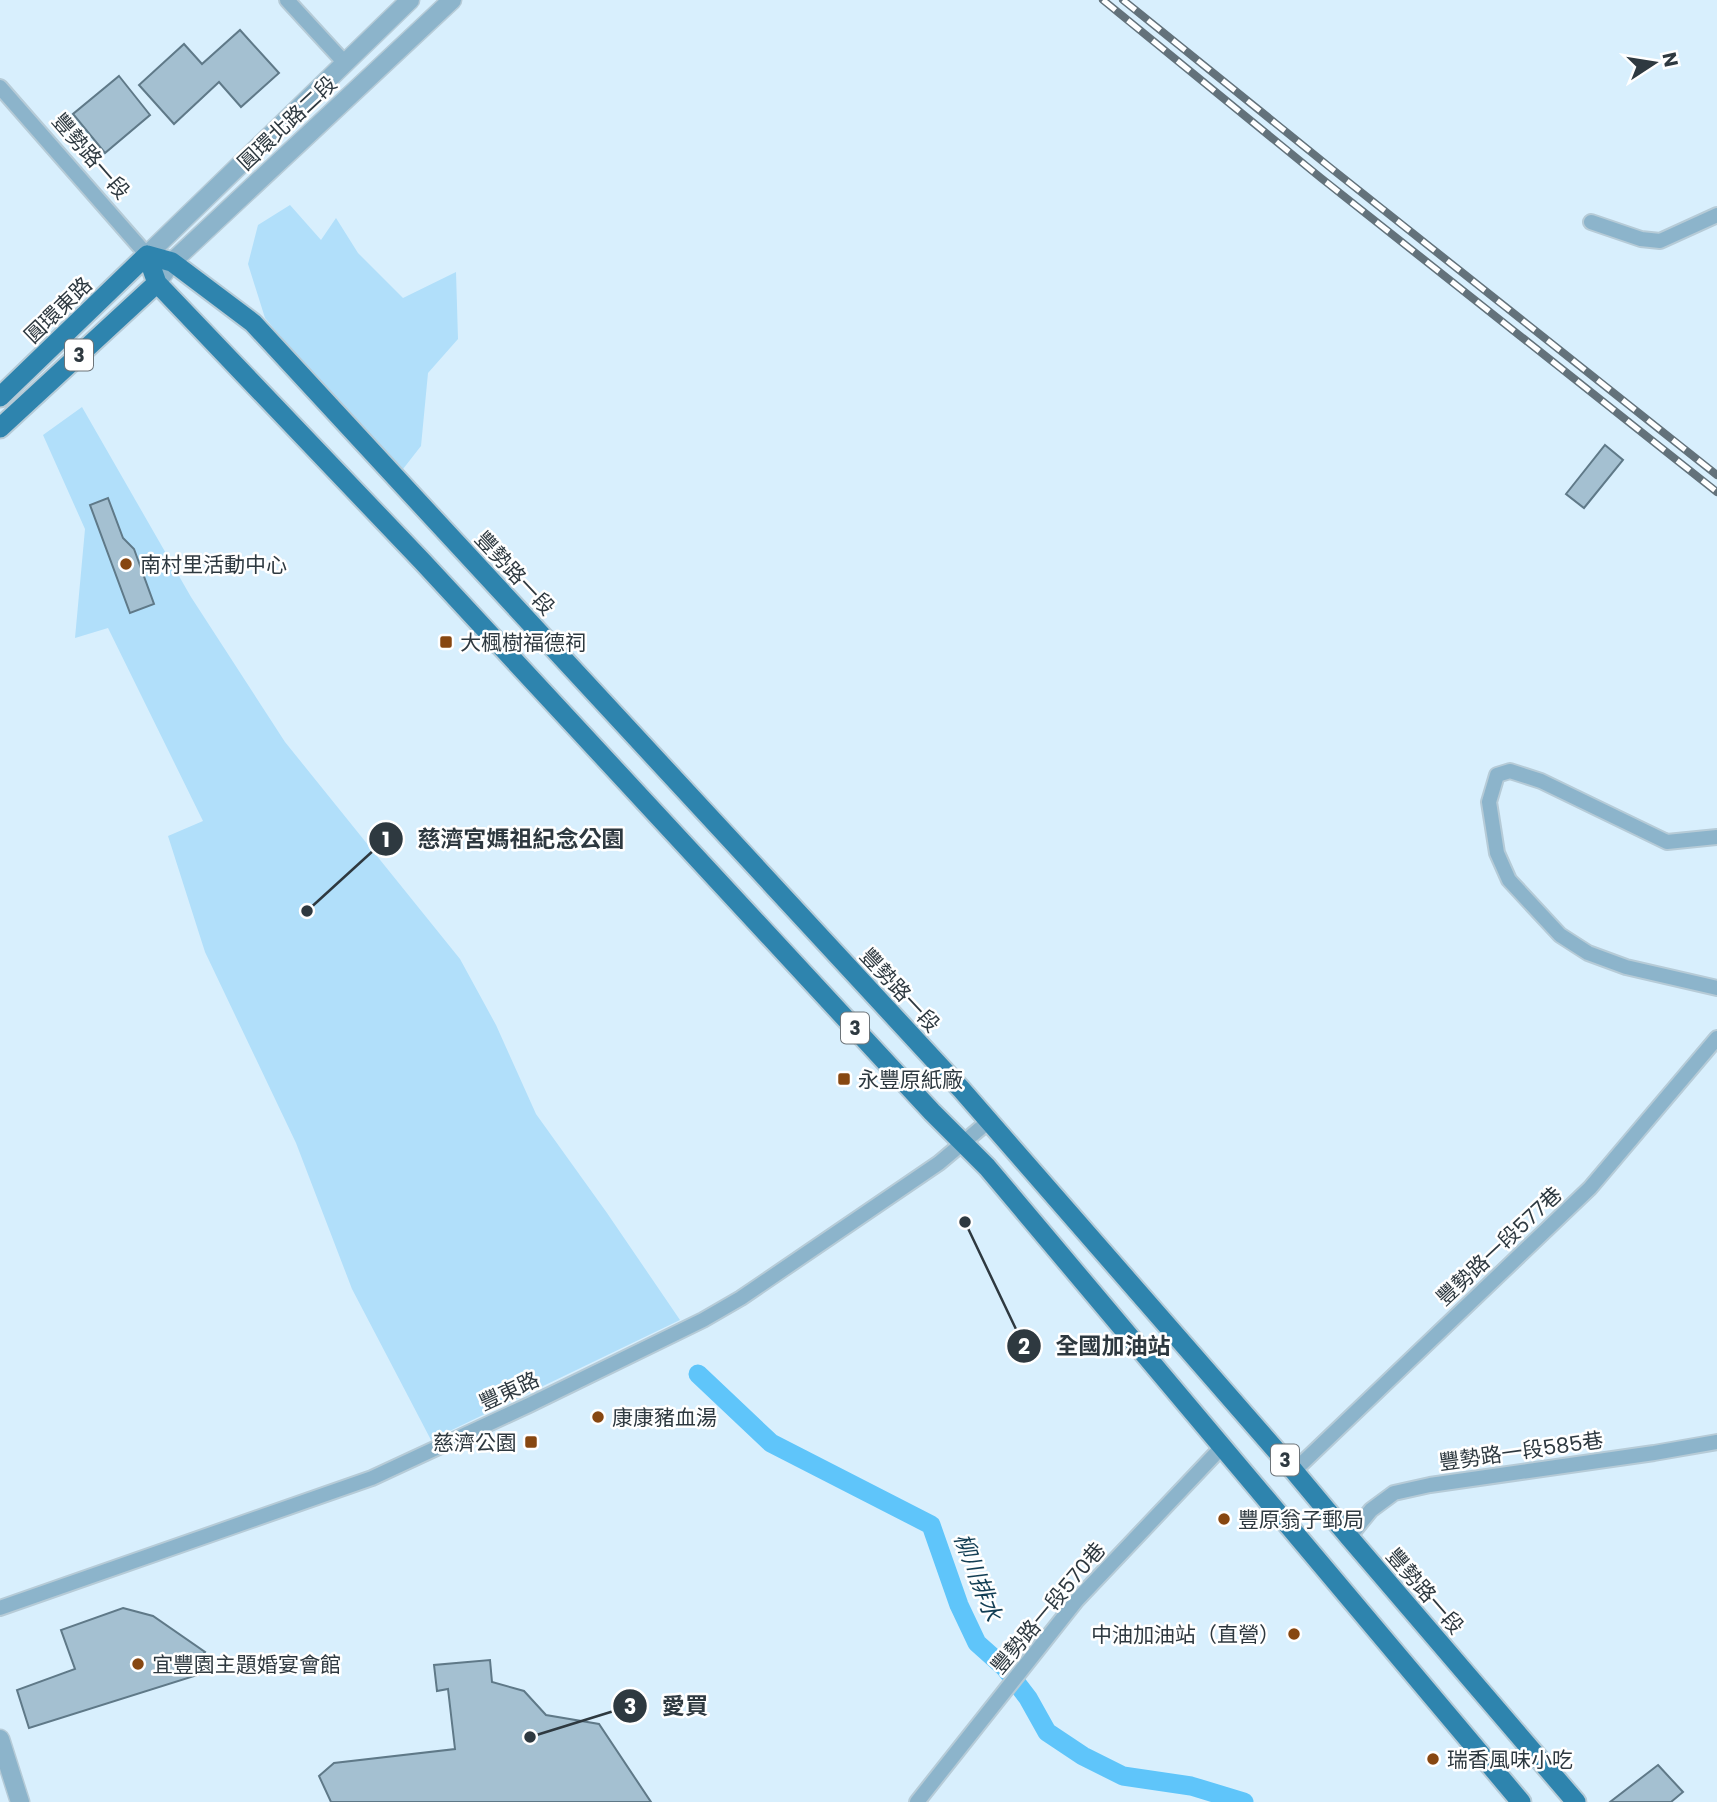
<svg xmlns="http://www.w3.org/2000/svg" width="1717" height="1802" font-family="Poppins,'Noto Sans TC',sans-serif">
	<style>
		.green { fill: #b1dffa }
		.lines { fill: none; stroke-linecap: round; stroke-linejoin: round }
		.canal { stroke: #5fc5fa; stroke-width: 19 }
		.building { fill: #a4c0d1; stroke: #5f7988; stroke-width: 2 }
		.minor-casing { stroke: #b6cbd7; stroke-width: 18 }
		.tertiary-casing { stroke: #b6cbd7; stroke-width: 21 }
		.primary-casing { stroke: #b6cbd7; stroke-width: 23 }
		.minor { stroke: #8cb4cb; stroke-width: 14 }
		.tertiary { stroke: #8cb4cb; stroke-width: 18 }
		.primary { stroke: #2e84ae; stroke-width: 19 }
		.rail-casing { stroke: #63727b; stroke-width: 8 }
		.rail { stroke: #fff; stroke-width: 5; stroke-dasharray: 16; stroke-linecap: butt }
		.poi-dot { fill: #874711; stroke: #fff; stroke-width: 2.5 }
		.labels { text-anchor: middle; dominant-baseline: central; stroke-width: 5; stroke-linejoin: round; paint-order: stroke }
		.shield { fill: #fff; stroke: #6d7479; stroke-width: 2 }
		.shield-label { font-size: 19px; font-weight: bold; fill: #2e3940 }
		.street-label { font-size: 21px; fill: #2e3940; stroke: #fff }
		.poi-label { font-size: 21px; fill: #2e3940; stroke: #fff; text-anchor: start }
		.water-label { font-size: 23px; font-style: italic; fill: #123e54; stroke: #fff }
		.leader { fill: none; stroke: #2e3940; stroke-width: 2.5 }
		.callout-dot { fill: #2e3940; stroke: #fff; stroke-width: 2.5 }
		.mark-label { font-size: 21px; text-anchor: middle; font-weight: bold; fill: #fff }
		.callout-label { font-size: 23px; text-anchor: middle; font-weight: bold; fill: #2e3940; stroke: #fff; stroke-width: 5; stroke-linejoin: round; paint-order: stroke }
	</style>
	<rect width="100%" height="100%" fill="#d8effd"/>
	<path class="green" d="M 290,205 L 321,240 L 336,218 L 358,253 L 403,298 L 456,272 L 458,339 L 428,373 L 421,446 L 403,469 L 325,390 L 265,318 L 248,264 L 258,225 Z
		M 82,407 L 191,597 L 285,742 L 460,959 L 496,1025 L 536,1114 L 607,1213 L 680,1320 L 431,1440 L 352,1289 L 296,1143 L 205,952 L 168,836 L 203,821 L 108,628 L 75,638 L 85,529 L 43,435 Z"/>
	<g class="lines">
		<path class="canal" d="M 698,1374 L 771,1443 L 931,1525 L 959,1605 L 977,1643 L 1005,1668 L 1028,1698 L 1047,1732 L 1083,1756 L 1123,1776 L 1191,1786 L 1244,1802"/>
	</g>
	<path class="building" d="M 240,30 L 279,73 L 241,107 L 219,82 L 174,124 L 139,85 L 184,44 L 202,64 Z
		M 119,76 L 150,115 L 105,153 L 73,114 Z
		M 1605,445 L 1623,460 L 1584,508 L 1566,494 Z
		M 108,498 L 123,538 L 134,549 L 154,604 L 130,613 L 90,505 Z
		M 123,1608 L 153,1616 L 205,1652 L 199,1659 L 207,1672 L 29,1728 L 17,1690 L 75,1669 L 61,1630 Z
		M 490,1660 L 492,1682 L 524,1691 L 546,1715 L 599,1724 L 651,1802 L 331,1802 L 319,1776 L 334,1763 L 455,1749 L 448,1689 L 437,1691 L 434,1665 Z
		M 1658,1765 L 1683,1792 L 1671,1802 L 1610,1802 Z"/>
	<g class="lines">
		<g class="minor-casing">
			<path id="minor" d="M 287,0 L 344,62
				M 0,87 L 147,255
				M 1591,222 L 1641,239 L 1660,241 L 1717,215
				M 1717,837 L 1667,842 L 1541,781 L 1510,771 L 1497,775 L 1489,802 L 1497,853 L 1509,880 L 1560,935 L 1588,953 L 1626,967 L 1717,988
				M 1294,1471 L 1590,1188 L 1717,1038
				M 1349,1537 L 1371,1510 L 1394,1493 L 1430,1485 L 1654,1453 L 1717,1442
				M 0,1608 L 372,1478 L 529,1405 L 703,1320 L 741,1298 L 939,1163 L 989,1121
				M 917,1802 L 1077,1600 L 1221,1448"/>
		</g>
		<g class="tertiary-casing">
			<path id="tertiary" d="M 147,255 L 410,0
				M 157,283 L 172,262 L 452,0
				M 0,1739 L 20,1802"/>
		</g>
		<g class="primary-casing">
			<path id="primary" d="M 147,255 L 172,262 L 253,323 L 961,1089 L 1294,1471 L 1349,1537 L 1576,1802
				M 147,255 L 157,283 L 422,561 L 932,1112 L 987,1167 L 1521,1802
				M 0,397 L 147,255
				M 0,428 L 157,283"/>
		</g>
		<use href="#minor" class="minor"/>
		<use href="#tertiary" class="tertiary"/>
		<use href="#primary" class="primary"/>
		<g class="rail-casing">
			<path id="rail" d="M 1103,0 L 1321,178 L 1717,492
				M 1123,0 L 1332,169 L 1717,475"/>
		</g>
		<use href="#rail" class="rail"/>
	</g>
	<g class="poi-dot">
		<circle cx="126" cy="564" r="7"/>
		<rect x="439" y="635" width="14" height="14" rx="3.5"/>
		<rect x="837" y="1072" width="14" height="14" rx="3.5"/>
		<circle cx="598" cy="1417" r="7"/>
		<rect x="524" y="1435" width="14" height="14" rx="3.5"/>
		<circle cx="1224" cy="1519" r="7"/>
		<circle cx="1294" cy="1634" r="7"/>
		<circle cx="138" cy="1664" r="7"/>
		<circle cx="1433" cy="1759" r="7"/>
	</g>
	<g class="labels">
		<g class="shield">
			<rect x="65" y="339.5" width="28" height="31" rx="5"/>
			<rect x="841" y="1012.5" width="28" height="31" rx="5"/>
			<rect x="1271" y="1444.5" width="28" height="31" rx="5"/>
		</g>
		<g class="shield-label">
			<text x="79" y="355">3</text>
			<text x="855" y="1028">3</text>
			<text x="1285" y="1460">3</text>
		</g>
		<g class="street-label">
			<text transform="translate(287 123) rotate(-43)">圓環北路二段</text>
			<text transform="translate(91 156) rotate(49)">豐勢路一段</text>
			<text transform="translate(58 310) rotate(-44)">圓環東路</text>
			<text transform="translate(515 573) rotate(47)">豐勢路一段</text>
			<text transform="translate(900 990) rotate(47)">豐勢路一段</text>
			<text transform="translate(1499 1246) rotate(-43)">豐勢路一段577巷</text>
			<text transform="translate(509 1391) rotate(-25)">豐東路</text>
			<text transform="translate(1521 1451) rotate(-8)">豐勢路一段585巷</text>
			<text transform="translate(1425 1591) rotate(49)">豐勢路一段</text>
			<text transform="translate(1048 1608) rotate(-50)">豐勢路一段570巷</text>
		</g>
		<g class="poi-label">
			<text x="140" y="564">南村里活動中心</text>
			<text x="460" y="642">大楓樹福德祠</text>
			<text x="858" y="1079">永豐原紙廠</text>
			<text x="612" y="1417">康康豬血湯</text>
			<text x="517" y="1442" text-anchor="end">慈濟公園</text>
			<text x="1238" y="1519">豐原翁子郵局</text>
			<text x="1280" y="1634" text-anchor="end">中油加油站（直營）</text>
			<text x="152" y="1664">宜豐園主題婚宴會館</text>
			<text x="1447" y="1759">瑞香風味小吃</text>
		</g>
		<g class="water-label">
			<text transform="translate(978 1577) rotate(69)">柳川排水</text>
		</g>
	</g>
	<path class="leader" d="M307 911L386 839M965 1222L1024 1346M530 1737L630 1706"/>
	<g class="callout-dot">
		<circle cx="307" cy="911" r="7"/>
		<circle cx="965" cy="1222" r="7"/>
		<circle cx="530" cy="1737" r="7"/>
		<circle cx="386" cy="839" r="18"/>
		<circle cx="1024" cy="1346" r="18"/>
		<circle cx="630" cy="1706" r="18"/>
	</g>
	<g class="mark-label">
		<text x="386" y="847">1</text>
		<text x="1024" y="1354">2</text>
		<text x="630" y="1714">3</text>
	</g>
	<g class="callout-label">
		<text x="521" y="847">慈濟宮媽祖紀念公園</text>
		<text x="1113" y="1354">全國加油站</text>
		<text x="685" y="1714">愛買</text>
	</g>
	<g transform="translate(1654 63) rotate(78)" stroke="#ffffff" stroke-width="5" paint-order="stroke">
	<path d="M0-5L12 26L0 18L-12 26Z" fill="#2e3940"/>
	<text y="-10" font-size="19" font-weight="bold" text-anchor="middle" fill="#2e3940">N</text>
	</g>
</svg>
